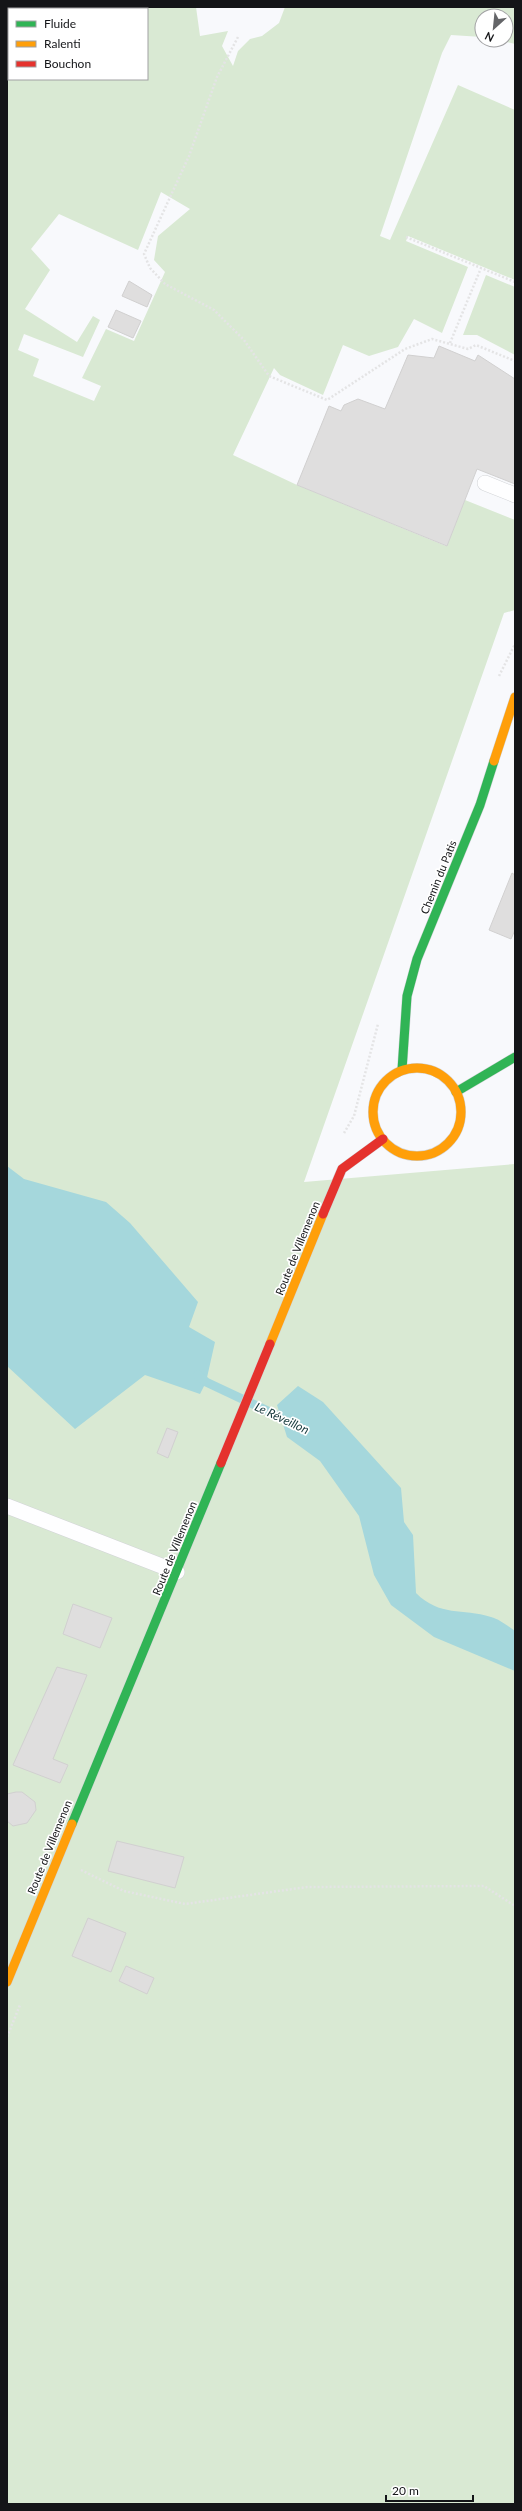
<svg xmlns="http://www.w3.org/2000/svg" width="522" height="2511" font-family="Lato,sans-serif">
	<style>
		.green { fill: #d9e9d3; fill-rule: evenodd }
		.water { fill: #a5d7dc }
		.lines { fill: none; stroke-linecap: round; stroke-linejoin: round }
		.stream { stroke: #a5d7dc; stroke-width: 9 }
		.building { fill: #dfdede; stroke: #d1d0d0 }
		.lane-casing { stroke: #d2d4d7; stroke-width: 16 }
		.fast-casing { stroke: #d2d4d7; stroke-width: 10 }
		.slow-casing { stroke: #d2d4d7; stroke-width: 10 }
		.jam-casing { stroke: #d2d4d7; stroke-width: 10 }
		.path { stroke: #e4e4e5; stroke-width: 2.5; stroke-dasharray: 2 2; stroke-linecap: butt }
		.lane { stroke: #fefeff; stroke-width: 15 }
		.fast { stroke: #30b455; stroke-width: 9 }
		.slow { stroke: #ff9f0a; stroke-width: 9 }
		.jam { stroke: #e5322d; stroke-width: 9 }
		.labels { text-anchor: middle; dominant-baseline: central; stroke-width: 3.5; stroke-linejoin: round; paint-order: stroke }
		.street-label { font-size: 11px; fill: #141518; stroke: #fff }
		.water-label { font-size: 12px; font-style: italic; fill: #133639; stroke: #fff }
	</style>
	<rect width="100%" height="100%" fill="#f8f9fc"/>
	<path class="green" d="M 7,7 L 77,7 L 78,9 L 9,9 L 9,79 L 147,79 L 147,9 L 142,9 L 142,7 L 196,7 L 200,36 L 228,31 L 222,46 L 233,66 L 238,51 L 250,39 L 262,36 L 279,23 L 285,7 L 515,7 L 515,44 L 498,40 L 506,40 L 506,16 L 482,16 L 482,37 L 451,35 L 442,53 L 380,236 L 390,240 L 458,85 L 515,110 L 515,280 L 408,236 L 406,241 L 468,267 L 442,333 L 414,319 L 398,347 L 369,356 L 343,345 L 323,395 L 280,375 L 274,368 L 233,455 L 297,485 L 446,546 L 465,500 L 515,520 L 515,610 L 504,613 L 304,1182 L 515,1164 L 515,2504 L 7,2504 ZM 161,192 L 190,209 L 158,236 L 154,260 L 165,272 L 134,341 L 106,329 L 82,378 L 101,386 L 94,401 L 33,376 L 39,359 L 18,350 L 24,334 L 83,357 L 100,320 L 93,316 L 77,342 L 25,309 L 50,270 L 31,249 L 59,214 L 138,250 Z
		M 486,275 L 515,287 L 515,355 L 477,335 L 463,335 Z"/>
	<path class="water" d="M 7,1166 L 24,1179 L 106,1202 L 130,1223 L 198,1302 L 189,1327 L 215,1342 L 206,1382 L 200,1394 L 145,1375 L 75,1429 L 7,1366 Z
		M 298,1386 L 323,1402 L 401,1488 L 404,1522 L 413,1535 L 416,1593 C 440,1617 462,1608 491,1617 C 499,1619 508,1626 515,1631 L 515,1671 L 434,1637 L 391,1605 L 374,1575 L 359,1516 L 320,1461 L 287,1437 L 277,1405 Z"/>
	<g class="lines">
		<path class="stream" d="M 198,1375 L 206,1382 L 291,1422"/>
	</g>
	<path class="building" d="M 129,281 L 152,295 L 147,307 L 122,296 Z
		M 116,310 L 141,321 L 133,338 L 108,327 Z
		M 439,346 L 475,361 L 478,355 L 515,379 L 515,484 L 477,469 L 447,546 L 297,485 L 329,406 L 341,411 L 344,405 L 358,399 L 385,409 L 408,355 L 434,358 Z
		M 512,873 L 515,875 L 515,930 L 511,939 L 489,930 Z
		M 167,1428 L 178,1432 L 168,1458 L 157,1453 Z
		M 73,1604 L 112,1618 L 100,1648 L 63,1634 Z
		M 57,1667 L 87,1675 L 53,1759 L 68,1765 L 60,1783 L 13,1765 Z
		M 16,1792 L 22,1792 L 35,1802 L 36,1810 L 27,1823 L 13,1826 L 7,1821 L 7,1794 Z
		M 117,1841 L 184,1857 L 175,1888 L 108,1871 Z
		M 88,1918 L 126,1933 L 111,1972 L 72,1956 Z
		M 126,1966 L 154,1978 L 147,1994 L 119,1981 Z"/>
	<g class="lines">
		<g class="lane-casing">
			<path id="lane" d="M 485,483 L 515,495
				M 7,1506 L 177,1572"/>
		</g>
		<g class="fast-casing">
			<path id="fast" d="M 402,1070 L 407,996 L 417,959 L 480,805 L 494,761
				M 456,1092 L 515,1057
				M 72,1824 L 221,1463"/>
		</g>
		<g class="slow-casing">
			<path id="slow" d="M 494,761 L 515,697
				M373 1112a44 44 0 1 1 88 0a44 44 0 1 1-88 0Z
				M 270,1344 L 323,1214
				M 7,1982 L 72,1824"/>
		</g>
		<g class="jam-casing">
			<path id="jam" d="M 323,1214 L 342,1169 L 383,1139
				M 221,1463 L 270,1344"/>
		</g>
		<path class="path" d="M 238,37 L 217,77 L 189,156 L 144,254 L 150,268 L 165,284 L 214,310 L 244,340 L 269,376 L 327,400 L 405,349 L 432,339 L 468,349 L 476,345 L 515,361
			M 406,237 L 515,282
			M 450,343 L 481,268
			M 499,676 L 515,644
			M 344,1133 L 354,1116 L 378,1024
			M 81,1870 L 124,1891 L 185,1904 L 307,1887 L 484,1886 L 515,1906
			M 7,2037 L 20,2005"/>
		<use href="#lane" class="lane"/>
		<use href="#fast" class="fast"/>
		<use href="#slow" class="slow"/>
		<use href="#jam" class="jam"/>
	</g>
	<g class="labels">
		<g class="street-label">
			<text transform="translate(438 877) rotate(-68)">Chemin du Patis</text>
			<text transform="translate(297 1248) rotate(-68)">Route de Villemenon</text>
			<text transform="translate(174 1548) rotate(-68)">Route de Villemenon</text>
			<text transform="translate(49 1847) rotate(-68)">Route de Villemenon</text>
		</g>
		<g class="water-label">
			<text transform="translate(282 1418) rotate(25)">Le Réveillon</text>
		</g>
	</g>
	<rect width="522" height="2511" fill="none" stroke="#141518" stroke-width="16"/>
	<rect x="8" y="8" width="140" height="72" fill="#ffffff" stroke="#a1a1a3"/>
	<rect x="16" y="21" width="20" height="6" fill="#30b455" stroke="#a1a1a3"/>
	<text x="44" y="28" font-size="12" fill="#141518">Fluide</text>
	<rect x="16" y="41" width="20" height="6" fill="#ff9f0a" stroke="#a1a1a3"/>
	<text x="44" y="48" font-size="12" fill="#141518">Ralenti</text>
	<rect x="16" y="61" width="20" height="6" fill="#e5322d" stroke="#a1a1a3"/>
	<text x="44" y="68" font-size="12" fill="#141518">Bouchon</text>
	<g transform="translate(494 28) rotate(207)"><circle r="19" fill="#ffffff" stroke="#a1a1a3"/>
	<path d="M0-3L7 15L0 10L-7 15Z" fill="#646568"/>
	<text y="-6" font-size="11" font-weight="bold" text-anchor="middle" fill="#141518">N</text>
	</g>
	<path d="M386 2495v6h87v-6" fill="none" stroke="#141518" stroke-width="2"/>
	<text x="392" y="2495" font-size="12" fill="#141518" stroke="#ffffff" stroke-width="3" paint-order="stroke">20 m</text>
</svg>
